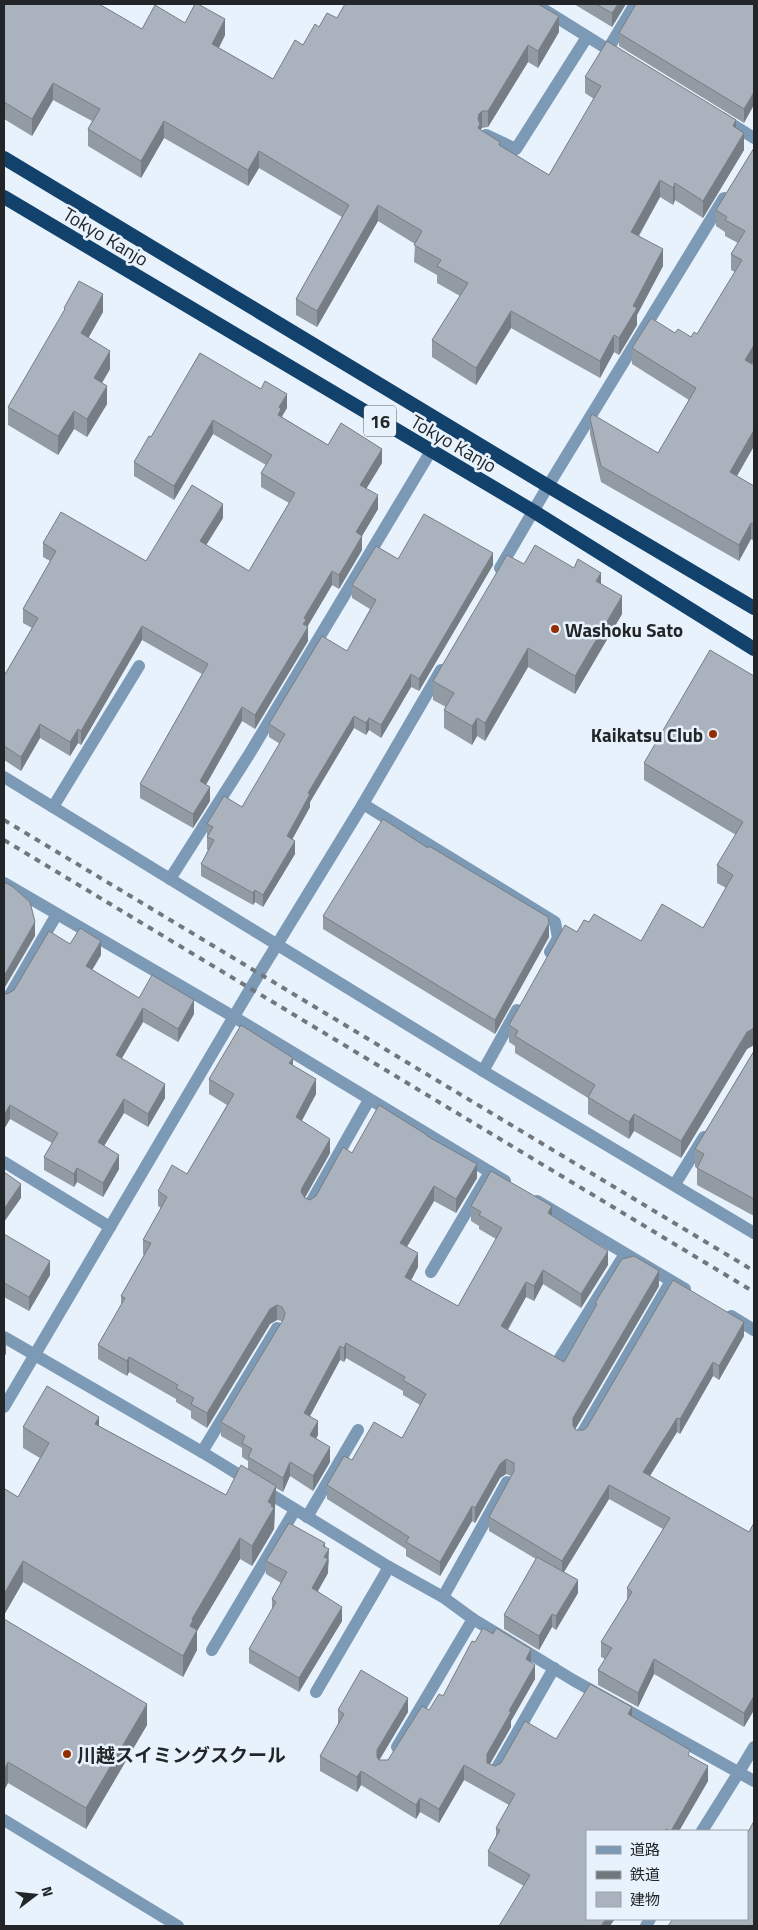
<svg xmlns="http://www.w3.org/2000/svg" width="758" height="1930" font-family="'Titillium Web','Noto Sans JP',sans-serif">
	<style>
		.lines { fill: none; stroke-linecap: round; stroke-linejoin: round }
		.service { stroke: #7c99b6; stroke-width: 12 }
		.minor { stroke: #7c99b6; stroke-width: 12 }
		.tertiary { stroke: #7c99b6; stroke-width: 12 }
		.trunk { stroke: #12426c; stroke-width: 14 }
		.rail { stroke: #71777d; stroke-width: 4; stroke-dasharray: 6 6; stroke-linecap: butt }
		.wall { fill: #929aa3 }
		.shaded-wall { fill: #777d84 }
		.building { fill: #aab3bd; stroke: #777d84 }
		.poi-dot { fill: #942e00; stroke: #e8f2fc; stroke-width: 2 }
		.labels { text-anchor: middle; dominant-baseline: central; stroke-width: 5; stroke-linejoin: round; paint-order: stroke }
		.shield { fill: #e8f2fc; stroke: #5d6368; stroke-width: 1 }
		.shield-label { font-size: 18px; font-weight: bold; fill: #222629 }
		.street-label { font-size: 19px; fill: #222629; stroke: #e8f2fc }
		.poi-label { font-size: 19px; font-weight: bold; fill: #222629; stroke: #e8f2fc; text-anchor: start }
	</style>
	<rect width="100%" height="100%" fill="#e8f2fc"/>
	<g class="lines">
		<path class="service" d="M 608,49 L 635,4
			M 486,135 L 516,149 L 587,37
			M 363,804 L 555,922 L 558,938 L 550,952
			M 53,807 L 139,666
			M 170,879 L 250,753 L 431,451
			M 7,1000 L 57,914
			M 483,1071 L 517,1010
			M 4,1162 L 110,1227
			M 675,1184 L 704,1137
			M 309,1206 L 369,1100
			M 431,1272 L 490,1172
			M 558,1361 L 625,1254
			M 580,1437 L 671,1281
			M 202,1452 L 277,1328
			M 307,1517 L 358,1430
			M 443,1597 L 507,1482
			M 212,1650 L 295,1510
			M 316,1692 L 389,1567
			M 397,1747 L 473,1619
			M 494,1773 L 554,1668"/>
		<path class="minor" d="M 535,4 L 617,55
			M 722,118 L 754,138
			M 500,568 L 548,486 L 724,198
			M 4,777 L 483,1071 L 754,1233
			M 4,883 L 234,1017 L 505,1181
			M 537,1201 L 685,1289
			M 731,1316 L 754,1330
			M 4,1337 L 202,1452 L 389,1567 L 443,1597 L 473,1619 L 573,1680 L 754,1781
			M 4,1407 L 259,974 L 363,804 L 441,670
			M 739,1772 L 754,1747
			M 4,1820 L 178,1926"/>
		<path class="tertiary" d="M 702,1831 L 739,1772
			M 646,1926 L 650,1919"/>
		<path class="trunk" d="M 4,158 L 548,486 L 754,608
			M 4,197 L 533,511 L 754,649"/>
		<path class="rail" d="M 4,820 L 754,1271
			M 4,840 L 754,1292"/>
	</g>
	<path class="wall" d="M 4,4 L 142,29 L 185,23 L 225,35 L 219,48 L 273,79 L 319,27 L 337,18 L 559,32 L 538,68 L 528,62 L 488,127 L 482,128 L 480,130 L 500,145 L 549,175 L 594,99 L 585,93 L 585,77 L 736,128 L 744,150 L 703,218 L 675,200 L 673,205 L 660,197 L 639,236 L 663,266 L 637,315 L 637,325 L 619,355 L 614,352 L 600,378 L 511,328 L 476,385 L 432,357 L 432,340 L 460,296 L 437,283 L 437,275 L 414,262 L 415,244 L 378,221 L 317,327 L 296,315 L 296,299 L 342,217 L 259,168 L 248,186 L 164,138 L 141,178 L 88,146 L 88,129 L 92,121 L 53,100 L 32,136 L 4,119 Z
		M 574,4 L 626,4 L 612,27 Z
		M 754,4 L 744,123 L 619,46 L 619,33 Z
		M 754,148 L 754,361 L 752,364 L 754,365 L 754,446 L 737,476 L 754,486 L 754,541 L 751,539 L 739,561 L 601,482 L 590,434 L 590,418 L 658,453 L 689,400 L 632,364 L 632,348 L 675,333 L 691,337 L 697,334 L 735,272 L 731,270 L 731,254 L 738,243 L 725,236 L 725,232 L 716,226 L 716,210 Z
		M 64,308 L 103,312 L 88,338 L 110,369 L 102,383 L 107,404 L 87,437 L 74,429 L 58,455 L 8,425 L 8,407 L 64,313 Z
		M 200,353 L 287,408 L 282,417 L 328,445 L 382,463 L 366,489 L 378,509 L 362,536 L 362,550 L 339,589 L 332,585 L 307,627 L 308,641 L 255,729 L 242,721 L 206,785 L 210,801 L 193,828 L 140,798 L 140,784 L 202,674 L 142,640 L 81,745 L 78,743 L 70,756 L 40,738 L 21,771 L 4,760 L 4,676 L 32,628 L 23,623 L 23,609 L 50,561 L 43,557 L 43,543 L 146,561 L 223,518 L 206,545 L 249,571 L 289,503 L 261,487 L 261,473 L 266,465 L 213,434 L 174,500 L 134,476 L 134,462 L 151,437 Z
		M 398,559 L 493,565 L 419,691 L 411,687 L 381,738 L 369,730 L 366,735 L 354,728 L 310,802 L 310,807 L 292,839 L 295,854 L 263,907 L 255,902 L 253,905 L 201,876 L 201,864 L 208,850 L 207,850 L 207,824 L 242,807 L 280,744 L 269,737 L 269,724 L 347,651 L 370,609 L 352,598 L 352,585 Z
		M 524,564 L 601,584 L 622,614 L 575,694 L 528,667 L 485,741 L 477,736 L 472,745 L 444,728 L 444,710 L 446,707 L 433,700 L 433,681 Z
		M 754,676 L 754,1045 L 747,1049 L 681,1158 L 634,1131 L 629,1139 L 588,1114 L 588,1098 L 515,1053 L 515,1046 L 509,1042 L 509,1025 L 577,932 L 589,922 L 641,941 L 703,928 L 726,888 L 717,883 L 717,865 L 736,835 L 644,780 L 644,763 Z
		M 323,916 L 549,937 L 495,1034 L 323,929 Z
		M 70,944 L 101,955 L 92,970 L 139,998 L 194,1014 L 178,1042 L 143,1022 L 122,1058 L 165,1098 L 148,1127 L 124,1113 L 104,1146 L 119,1169 L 103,1197 L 77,1182 L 74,1187 L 44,1170 L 44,1157 L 52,1143 L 10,1119 L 4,1129 L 4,993 L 7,994 L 14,990 Z
		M 754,1051 L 754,1216 L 697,1185 L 697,1168 L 695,1167 L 695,1149 Z
		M 293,1065 L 316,1094 L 301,1121 L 330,1153 L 305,1198 L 310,1200 L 316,1196 L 352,1153 L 427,1137 L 477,1178 L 456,1213 L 434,1201 L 407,1247 L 418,1267 L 411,1280 L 458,1306 L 496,1239 L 479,1229 L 479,1226 L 471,1221 L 471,1206 L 552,1216 L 608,1265 L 581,1308 L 543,1284 L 534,1301 L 526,1297 L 508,1330 L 564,1362 L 595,1307 L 595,1303 L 659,1286 L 575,1429 L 576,1430 L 584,1430 L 744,1336 L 719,1380 L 713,1376 L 680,1434 L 677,1432 L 650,1476 L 749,1532 L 754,1523 L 754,1710 L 744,1727 L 654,1674 L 638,1707 L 598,1685 L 598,1670 L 605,1659 L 601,1657 L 601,1642 L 627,1600 L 627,1588 L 663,1529 L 609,1499 L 564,1572 L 578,1593 L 556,1630 L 552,1627 L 539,1650 L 504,1629 L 504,1615 L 536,1559 L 489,1531 L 489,1517 L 511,1476 L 506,1474 L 500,1478 L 475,1523 L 472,1521 L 440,1576 L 406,1556 L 406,1549 L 327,1499 L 327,1485 L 352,1460 L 402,1438 L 420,1405 L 403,1395 L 403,1391 L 346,1358 L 344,1362 L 340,1360 L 310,1416 L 318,1435 L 316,1438 L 330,1462 L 313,1491 L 290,1476 L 283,1492 L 276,1488 L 274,1529 L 252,1566 L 240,1559 L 197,1631 L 197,1650 L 183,1677 L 23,1582 L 4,1615 L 4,1492 L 18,1497 L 40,1458 L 23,1448 L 23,1427 L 99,1426 L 226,1495 L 248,1469 L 248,1461 L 242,1457 L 242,1448 L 221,1436 L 221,1422 L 282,1321 L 277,1320 L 270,1324 L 207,1428 L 191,1418 L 191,1411 L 176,1402 L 176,1399 L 129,1372 L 127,1376 L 98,1359 L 98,1345 L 121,1305 L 121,1296 L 144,1255 L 143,1254 L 143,1240 L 161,1208 L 158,1206 L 158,1191 L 187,1174 L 227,1105 L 209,1094 L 209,1079 Z
		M 4,1234 L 50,1275 L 29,1311 L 4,1297 Z
		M 325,1546 L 329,1562 L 328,1564 L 328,1573 L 318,1591 L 342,1621 L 299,1692 L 249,1663 L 249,1649 L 272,1610 L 272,1599 L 281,1583 L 266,1574 L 266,1561 Z
		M 4,1619 L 147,1725 L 86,1829 L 8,1783 Z
		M 531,1662 L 535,1679 L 511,1721 L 511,1727 L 490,1764 L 495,1766 L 556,1739 L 632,1716 L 690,1756 L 708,1781 L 679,1831 L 587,1831 L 524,1886 L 488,1866 L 488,1851 L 496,1836 L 496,1828 L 509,1805 L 464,1780 L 439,1823 L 420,1812 L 416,1819 L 361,1785 L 357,1792 L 320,1771 L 320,1756 L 338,1725 L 338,1710 L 408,1712 L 379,1760 L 388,1760 L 429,1710 L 443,1696 Z"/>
	<path class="shaded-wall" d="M 618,4 L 626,4 L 612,27 L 612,13 Z
		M 559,16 L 559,32 L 538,68 L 538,51 Z
		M 225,19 L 225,35 L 212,61 L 212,44 Z
		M 528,45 L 528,62 L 488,127 L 488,111 Z
		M 53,83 L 53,100 L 32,136 L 32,119 Z
		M 754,92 L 754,105 L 744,123 L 744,109 Z
		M 482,111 L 482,128 L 480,130 L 480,141 L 478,145 L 478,119 L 479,114 Z
		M 736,120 L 736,137 L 733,126 Z
		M 164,121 L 164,138 L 141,178 L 141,161 Z
		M 744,133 L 744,150 L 703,218 L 703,201 Z
		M 259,151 L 259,168 L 248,186 L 248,170 Z
		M 660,180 L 660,197 L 631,249 L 631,232 Z
		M 675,183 L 675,200 L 673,205 L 673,188 Z
		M 378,205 L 378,221 L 317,327 L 317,311 Z
		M 663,249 L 663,266 L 637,315 L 637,325 L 619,355 L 619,338 L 633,306 Z
		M 103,294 L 103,312 L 81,351 L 81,333 Z
		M 511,311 L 511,328 L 476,385 L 476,368 Z
		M 614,335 L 614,352 L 600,378 L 600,361 Z
		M 754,345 L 754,361 L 745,376 L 745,360 Z
		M 110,351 L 110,369 L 94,396 L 94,378 Z
		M 107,386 L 107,404 L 87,437 L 87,419 Z
		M 287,394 L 287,408 L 281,417 L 278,415 L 279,407 Z
		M 74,411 L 74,429 L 58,455 L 58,436 Z
		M 213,420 L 213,434 L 174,500 L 174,486 Z
		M 754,430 L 754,446 L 730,488 L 730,472 Z
		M 382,449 L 382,463 L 360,499 L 360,485 Z
		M 378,495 L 378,509 L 356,546 L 356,532 Z
		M 223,504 L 223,518 L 200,555 L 200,541 Z
		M 751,523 L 751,539 L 739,561 L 739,545 Z
		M 362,536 L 362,550 L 339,589 L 339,575 Z
		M 493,553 L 493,565 L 419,691 L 419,679 Z
		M 332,571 L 332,585 L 306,629 L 308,627 L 308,641 L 255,729 L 255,715 L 304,618 Z
		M 601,573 L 601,592 L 596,581 Z
		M 622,596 L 622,614 L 575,694 L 575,676 Z
		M 142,626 L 142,640 L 81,745 L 81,731 Z
		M 528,648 L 528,667 L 485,741 L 485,723 Z
		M 411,674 L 411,687 L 381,738 L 381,725 Z
		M 242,707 L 242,721 L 200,795 L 200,781 Z
		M 354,716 L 354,728 L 310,802 L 310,807 L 287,849 L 287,836 L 308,793 Z
		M 369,718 L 369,730 L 366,735 L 366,723 Z
		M 477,718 L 477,736 L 472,745 L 472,726 Z
		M 40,724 L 40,738 L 21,771 L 21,757 Z
		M 78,729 L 78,743 L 70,756 L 70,742 Z
		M 210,787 L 210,801 L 193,828 L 193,814 Z
		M 295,841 L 295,854 L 263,907 L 263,895 Z
		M 255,890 L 255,902 L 253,905 L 253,893 Z
		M 35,922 L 35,936 L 4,989 L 4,976 Z
		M 549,923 L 549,937 L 495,1034 L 495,1020 Z
		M 101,941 L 101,955 L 86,980 L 86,966 Z
		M 194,1000 L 194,1014 L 178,1042 L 178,1029 Z
		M 143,1008 L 143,1022 L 116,1068 L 116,1055 Z
		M 754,1028 L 754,1045 L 747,1049 L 681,1158 L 681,1141 L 747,1032 Z
		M 293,1058 L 293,1072 L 289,1063 Z
		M 316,1079 L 316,1094 L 296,1132 L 296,1117 Z
		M 165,1084 L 165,1098 L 148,1127 L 148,1114 Z
		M 124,1099 L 124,1113 L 98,1156 L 98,1142 Z
		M 10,1105 L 10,1119 L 4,1129 L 4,1115 Z
		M 634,1114 L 634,1131 L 629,1139 L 629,1122 Z
		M 330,1139 L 330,1153 L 302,1202 L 301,1192 L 302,1188 Z
		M 119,1155 L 119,1169 L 103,1197 L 103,1183 Z
		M 477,1164 L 477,1178 L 456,1213 L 456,1199 Z
		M 77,1168 L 77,1182 L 74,1187 L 74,1174 Z
		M 21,1184 L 21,1198 L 4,1222 L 4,1209 Z
		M 434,1186 L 434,1201 L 400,1258 L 400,1243 Z
		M 552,1206 L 552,1220 L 548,1213 Z
		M 608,1251 L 608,1265 L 581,1308 L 581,1294 Z
		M 418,1253 L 418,1267 L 405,1292 L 405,1277 Z
		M 50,1261 L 50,1275 L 29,1311 L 29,1297 Z
		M 543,1270 L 543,1284 L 534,1301 L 534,1286 Z
		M 659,1271 L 659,1286 L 573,1433 L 573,1418 Z
		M 526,1282 L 526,1297 L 501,1340 L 501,1326 Z
		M 277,1305 L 277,1320 L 270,1324 L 207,1428 L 207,1413 L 270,1309 Z
		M 744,1322 L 744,1336 L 719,1380 L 719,1366 Z
		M 6,1333 L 6,1354 L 4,1357 L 4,1337 Z
		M 346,1343 L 346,1358 L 344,1362 L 344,1348 Z
		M 340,1346 L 340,1360 L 304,1427 L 304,1413 Z
		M 129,1357 L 129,1372 L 127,1376 L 127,1361 Z
		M 713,1362 L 713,1376 L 680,1434 L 680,1419 Z
		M 99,1417 L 99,1438 L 95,1424 Z
		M 677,1418 L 677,1432 L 643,1487 L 643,1472 Z
		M 318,1421 L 318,1435 L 310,1449 L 310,1435 Z
		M 330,1447 L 330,1462 L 313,1491 L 313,1476 Z
		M 506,1459 L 506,1474 L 500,1478 L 475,1523 L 475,1508 L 500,1464 Z
		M 290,1462 L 290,1476 L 283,1492 L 283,1478 Z
		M 609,1485 L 609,1499 L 562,1575 L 562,1561 Z
		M 276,1486 L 274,1529 L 252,1566 L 252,1546 L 268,1502 Z
		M 472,1506 L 472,1521 L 440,1576 L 440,1562 Z
		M 240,1538 L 240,1559 L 197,1631 L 197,1650 L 183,1677 L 183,1656 L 192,1619 Z
		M 325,1543 L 325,1556 L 329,1549 L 328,1573 L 312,1601 L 312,1588 L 323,1546 Z
		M 23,1561 L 23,1582 L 4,1615 L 4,1594 Z
		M 578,1580 L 578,1593 L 556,1630 L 556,1616 Z
		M 342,1607 L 342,1621 L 299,1692 L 299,1678 Z
		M 552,1614 L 552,1627 L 539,1650 L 539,1636 Z
		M 531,1649 L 531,1664 L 526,1659 Z
		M 654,1659 L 654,1674 L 638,1707 L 638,1693 Z
		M 535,1665 L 535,1679 L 511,1721 L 511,1727 L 487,1769 L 487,1754 L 509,1711 Z
		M 754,1696 L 754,1710 L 744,1727 L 744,1713 Z
		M 408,1698 L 408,1712 L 377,1764 L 377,1750 Z
		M 147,1704 L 147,1725 L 86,1829 L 86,1808 Z
		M 632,1707 L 632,1722 L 628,1714 Z
		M 8,1762 L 8,1783 L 4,1791 L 4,1770 Z
		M 464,1765 L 464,1780 L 439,1823 L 439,1809 Z
		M 708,1766 L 708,1781 L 679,1831 L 671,1831 Z
		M 361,1771 L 361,1785 L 357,1792 L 357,1777 Z
		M 420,1798 L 420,1812 L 416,1819 L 416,1805 Z
		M 606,1919 L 615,1919 L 610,1926 L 601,1926 Z"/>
	<path class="building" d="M 4,4 L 99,4 L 142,29 L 155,5 L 185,23 L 195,4 L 198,4 L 225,19 L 212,44 L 273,79 L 295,40 L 303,45 L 315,24 L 319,27 L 327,13 L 337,18 L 345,4 L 538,4 L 559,16 L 538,51 L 528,45 L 488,111 L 482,111 L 479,114 L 478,119 L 480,124 L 478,128 L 500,142 L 499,145 L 549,175 L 601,86 L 585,77 L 607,41 L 736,120 L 733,126 L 744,133 L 703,201 L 675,183 L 673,188 L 660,180 L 631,232 L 663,249 L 633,306 L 637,308 L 619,338 L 614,335 L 600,361 L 511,311 L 476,368 L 432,340 L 468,283 L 437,266 L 441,260 L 414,245 L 422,231 L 378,205 L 317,311 L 296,299 L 349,205 L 259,151 L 248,170 L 164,121 L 141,161 L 88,129 L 100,109 L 53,83 L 32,119 L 4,102 Z
		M 596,4 L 618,4 L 612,13 Z
		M 636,4 L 754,4 L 754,92 L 744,109 L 619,33 Z
		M 754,148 L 754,345 L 745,360 L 754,365 L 754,430 L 730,472 L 754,486 L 754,525 L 751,523 L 739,545 L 601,466 L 590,418 L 592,414 L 658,453 L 696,388 L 632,348 L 651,318 L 675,333 L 678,329 L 691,337 L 694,332 L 697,334 L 742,260 L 731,254 L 745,231 L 725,220 L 727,217 L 716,210 Z
		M 79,281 L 103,294 L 81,333 L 110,351 L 94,378 L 107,386 L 87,419 L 74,411 L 58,436 L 8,407 L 65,309 L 64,308 Z
		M 200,353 L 261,389 L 265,381 L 287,394 L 279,407 L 281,409 L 278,415 L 328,445 L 341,423 L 382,449 L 360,485 L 378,495 L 356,532 L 362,536 L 339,575 L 332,571 L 304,618 L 306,620 L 303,624 L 308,627 L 255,715 L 242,707 L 200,781 L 210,787 L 193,814 L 140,784 L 208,664 L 142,626 L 81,731 L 78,729 L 70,742 L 40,724 L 21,757 L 4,746 L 4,676 L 38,618 L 23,609 L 56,551 L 43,543 L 61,512 L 146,561 L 192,485 L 223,504 L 200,541 L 249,571 L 295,493 L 261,473 L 272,455 L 213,420 L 174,486 L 134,462 L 149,436 L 151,437 Z
		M 424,514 L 493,553 L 419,679 L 411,674 L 381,725 L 369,718 L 366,723 L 354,716 L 308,793 L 310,794 L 287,836 L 295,841 L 263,895 L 255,890 L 253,893 L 201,864 L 214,840 L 207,837 L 213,827 L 207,824 L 224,796 L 242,807 L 285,734 L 269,724 L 322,636 L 347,651 L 376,600 L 352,585 L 376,546 L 398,559 Z
		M 535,545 L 574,568 L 578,559 L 601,573 L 596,581 L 622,596 L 575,676 L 528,648 L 485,723 L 477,718 L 472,726 L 444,710 L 454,693 L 433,681 L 507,555 L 524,564 Z
		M 710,650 L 754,676 L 754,1028 L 747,1032 L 681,1141 L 634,1114 L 629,1122 L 588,1097 L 595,1085 L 515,1036 L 518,1031 L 509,1025 L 565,925 L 577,932 L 584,920 L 589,922 L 594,914 L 641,941 L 662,904 L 703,928 L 733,875 L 717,865 L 743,822 L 644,763 Z
		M 383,819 L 428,848 L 429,846 L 548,917 L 549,923 L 495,1020 L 323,916 Z
		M 4,882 L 12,886 L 30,902 L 35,922 L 4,976 Z
		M 80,928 L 101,941 L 86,966 L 139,998 L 152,975 L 194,1000 L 178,1029 L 143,1008 L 116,1055 L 165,1084 L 148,1114 L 124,1099 L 98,1142 L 119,1155 L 103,1183 L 77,1168 L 74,1174 L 44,1157 L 58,1133 L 10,1105 L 4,1115 L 4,993 L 7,994 L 14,990 L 49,931 L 70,944 Z
		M 241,1025 L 293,1058 L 289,1063 L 316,1079 L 296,1117 L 330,1139 L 302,1188 L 301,1192 L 305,1198 L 310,1200 L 316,1196 L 343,1147 L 352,1153 L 379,1105 L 427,1135 L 427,1136 L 477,1164 L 456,1199 L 434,1186 L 400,1243 L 418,1253 L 405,1277 L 458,1306 L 502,1228 L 479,1215 L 481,1212 L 471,1206 L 491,1171 L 552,1206 L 548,1213 L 608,1251 L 581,1294 L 543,1270 L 534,1286 L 526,1282 L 501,1326 L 564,1362 L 597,1304 L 595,1303 L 622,1259 L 634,1256 L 658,1270 L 659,1271 L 573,1418 L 573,1426 L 576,1430 L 584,1430 L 587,1427 L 673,1280 L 744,1322 L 719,1366 L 713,1362 L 680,1419 L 677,1418 L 643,1472 L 749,1532 L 754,1523 L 754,1696 L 744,1713 L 654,1659 L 638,1693 L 598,1670 L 612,1648 L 601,1642 L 632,1592 L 627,1588 L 670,1518 L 609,1485 L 562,1561 L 489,1517 L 514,1471 L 514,1463 L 506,1459 L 500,1464 L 475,1508 L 472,1506 L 440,1562 L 406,1542 L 409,1537 L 327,1485 L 344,1456 L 352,1460 L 374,1422 L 402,1438 L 426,1394 L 403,1380 L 405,1377 L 346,1343 L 344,1348 L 340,1346 L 304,1413 L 318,1421 L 310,1435 L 330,1447 L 313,1476 L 290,1462 L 283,1478 L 248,1457 L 252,1449 L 242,1443 L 245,1436 L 221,1422 L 284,1318 L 285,1313 L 282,1307 L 277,1305 L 270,1309 L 207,1413 L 191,1404 L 194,1398 L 176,1388 L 178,1385 L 129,1357 L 127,1361 L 98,1345 L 125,1298 L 121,1296 L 151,1243 L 143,1240 L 167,1197 L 158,1191 L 172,1165 L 187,1174 L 234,1094 L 209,1079 Z
		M 754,1051 L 754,1199 L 697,1168 L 704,1154 L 695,1149 Z
		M 4,1172 L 21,1184 L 4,1209 Z
		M 4,1234 L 50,1261 L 29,1297 L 4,1283 Z
		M 47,1386 L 99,1417 L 95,1424 L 226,1495 L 241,1465 L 276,1486 L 268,1502 L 272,1504 L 271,1506 L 274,1508 L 252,1546 L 240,1538 L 192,1619 L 193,1620 L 190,1626 L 197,1630 L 183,1656 L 23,1561 L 4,1594 L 4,1492 L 5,1489 L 18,1497 L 49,1443 L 23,1427 Z
		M 289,1523 L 325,1543 L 323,1546 L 329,1549 L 324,1557 L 328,1559 L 312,1588 L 342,1607 L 299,1678 L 249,1649 L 276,1602 L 272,1599 L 287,1572 L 266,1561 Z
		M 537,1557 L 578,1580 L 556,1616 L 552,1614 L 539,1636 L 504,1615 Z
		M 4,1619 L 147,1704 L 86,1808 L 8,1762 L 4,1770 Z
		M 483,1628 L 493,1634 L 496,1628 L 531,1649 L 526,1659 L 535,1665 L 509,1711 L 511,1712 L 487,1754 L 487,1763 L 495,1766 L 501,1763 L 525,1721 L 556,1739 L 590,1684 L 632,1707 L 628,1714 L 690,1750 L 688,1755 L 708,1766 L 671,1831 L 666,1829 L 664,1831 L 587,1831 L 587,1919 L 606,1919 L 601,1926 L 499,1926 L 530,1875 L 488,1851 L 500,1830 L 496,1828 L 515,1794 L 464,1765 L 439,1809 L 420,1798 L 416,1805 L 361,1771 L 357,1777 L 320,1756 L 344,1714 L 338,1710 L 361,1670 L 408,1698 L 377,1750 L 377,1757 L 379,1760 L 388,1760 L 422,1706 L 429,1710 L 439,1694 L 443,1696 L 472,1641 L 475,1642 Z
		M 754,1821 L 754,1926 L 668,1926 L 673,1919 L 747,1919 L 747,1834 Z"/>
	<g class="poi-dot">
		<circle cx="555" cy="629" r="5"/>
		<circle cx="713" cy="734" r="5"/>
		<circle cx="67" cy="1754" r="5"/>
	</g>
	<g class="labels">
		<rect class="shield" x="364" y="405.5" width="32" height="31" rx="4"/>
		<g class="shield-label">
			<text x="380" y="421">16</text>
		</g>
		<g class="street-label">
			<text transform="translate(106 236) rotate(31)">Tokyo Kanjo</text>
			<text transform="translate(454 443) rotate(30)">Tokyo Kanjo</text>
		</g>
		<g class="poi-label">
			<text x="565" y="629">Washoku Sato</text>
			<text x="703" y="734" text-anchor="end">Kaikatsu Club</text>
			<text x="77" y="1754">川越スイミングスクール</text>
		</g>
	</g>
	<rect width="758" height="1930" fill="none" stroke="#222629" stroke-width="10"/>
	<rect x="586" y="1830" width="162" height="90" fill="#e8f2fc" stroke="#99a0a8"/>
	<rect x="596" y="1846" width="25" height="8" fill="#7c99b6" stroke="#99a0a8"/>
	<text x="630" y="1855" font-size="15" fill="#222629">道路</text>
	<rect x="596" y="1871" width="25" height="8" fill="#71777d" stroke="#99a0a8"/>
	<text x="630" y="1880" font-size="15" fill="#222629">鉄道</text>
	<rect x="596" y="1892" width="25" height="15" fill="#aab3bd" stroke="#99a0a8"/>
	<text x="630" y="1905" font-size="15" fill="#222629">建物</text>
	<g transform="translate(35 1895) rotate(74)" stroke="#e8f2fc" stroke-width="4" paint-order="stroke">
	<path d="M0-4L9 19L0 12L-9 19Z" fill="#222629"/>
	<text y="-8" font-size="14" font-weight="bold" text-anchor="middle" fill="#222629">N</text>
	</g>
</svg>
